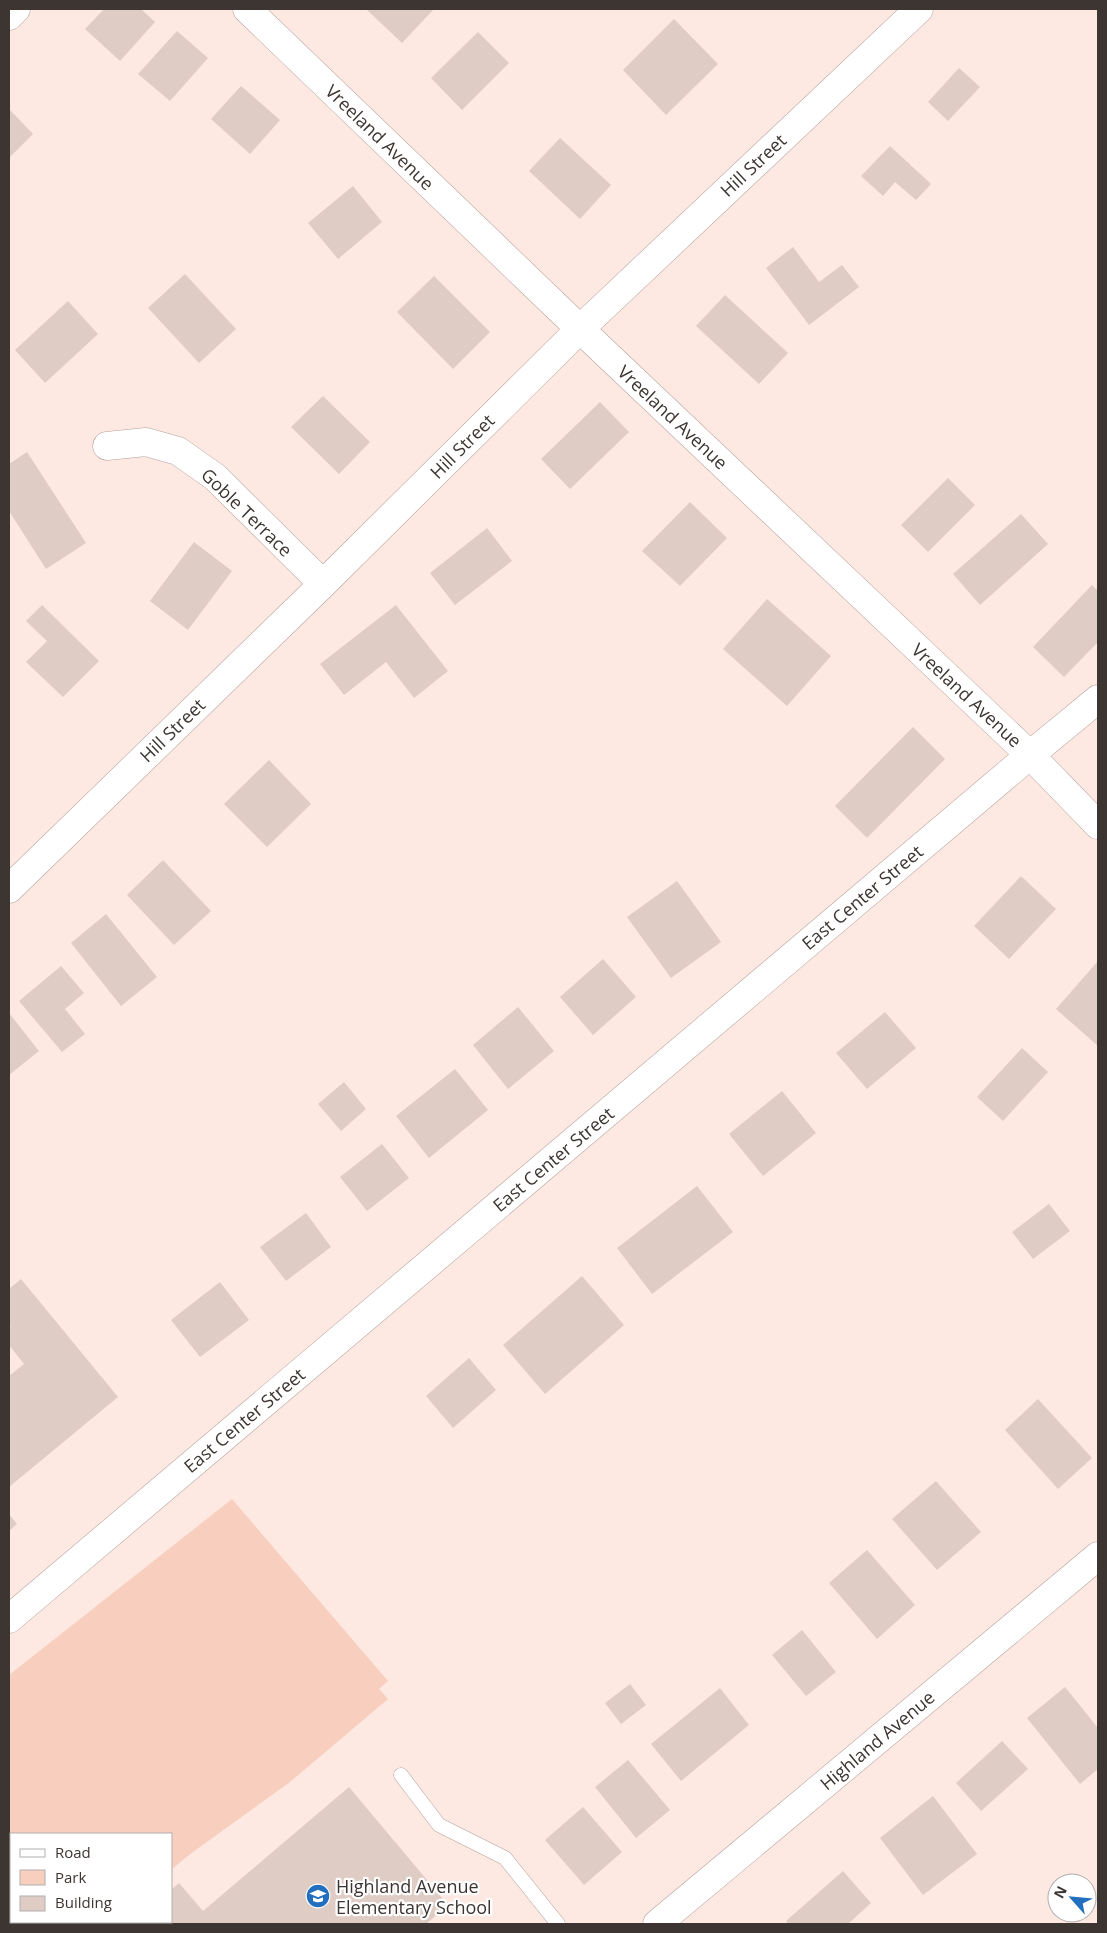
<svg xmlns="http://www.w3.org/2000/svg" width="1107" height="1933" font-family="'Open Sans',sans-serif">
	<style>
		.green { fill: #f8cfbe }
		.building { fill: #dfccc4 }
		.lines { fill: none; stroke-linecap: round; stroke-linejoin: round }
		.lane-casing { stroke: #b3a099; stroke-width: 15 }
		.street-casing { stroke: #b3a099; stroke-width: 29 }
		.lane { stroke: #fff; stroke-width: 14 }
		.street { stroke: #fff; stroke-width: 28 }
		.labels { text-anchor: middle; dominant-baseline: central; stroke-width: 4.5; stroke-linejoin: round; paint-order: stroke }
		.street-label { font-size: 18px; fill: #3d3532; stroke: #fff }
		.poi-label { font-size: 18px; fill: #3d3532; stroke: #fff; text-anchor: start }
	</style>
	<rect width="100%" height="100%" fill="#fde9e1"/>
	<path class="green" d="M 232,1499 L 388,1681 L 379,1689 L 388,1699 L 290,1782 L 189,1855 L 171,1870 L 171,1834 L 11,1834 L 11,1863 L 9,1860 L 9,1675 Z
		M 60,1922 L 111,1922 L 108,1924 L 62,1924 Z"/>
	<path class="building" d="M 104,9 L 141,9 L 155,22 L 120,61 L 85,29 Z
		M 366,9 L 434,9 L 402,43 Z
		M 674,19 L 718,64 L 666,115 L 623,70 Z
		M 177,31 L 208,58 L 170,101 L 138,74 Z
		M 478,32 L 509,63 L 462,110 L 431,78 Z
		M 959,68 L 980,87 L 948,121 L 928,102 Z
		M 241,86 L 280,120 L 250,154 L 211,119 Z
		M 9,109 L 33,134 L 9,158 Z
		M 560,138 L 611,185 L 580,219 L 529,171 Z
		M 890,146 L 931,184 L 916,200 L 895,182 L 883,196 L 861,176 Z
		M 353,186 L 382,222 L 338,259 L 308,223 Z
		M 793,247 L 819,282 L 842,265 L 859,287 L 809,325 L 766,268 Z
		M 185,274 L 236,329 L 199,363 L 148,308 Z
		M 434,276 L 490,332 L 453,369 L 397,312 Z
		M 725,295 L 788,353 L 759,384 L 696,326 Z
		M 68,301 L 98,334 L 45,383 L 15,350 Z
		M 323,396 L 370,442 L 339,474 L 291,427 Z
		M 600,402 L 629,432 L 570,489 L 541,459 Z
		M 27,452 L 86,543 L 46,569 L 9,511 L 9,464 Z
		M 948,478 L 975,505 L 928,552 L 901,525 Z
		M 690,502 L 727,538 L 680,586 L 642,551 Z
		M 1021,514 L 1048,544 L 980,605 L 953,574 Z
		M 487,528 L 512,561 L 455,605 L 430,573 Z
		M 194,542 L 232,571 L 188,630 L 150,601 Z
		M 1092,585 L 1098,591 L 1098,642 L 1064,677 L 1033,647 Z
		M 767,599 L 831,656 L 787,706 L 723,649 Z
		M 42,605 L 99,661 L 63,697 L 26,662 L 47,641 L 26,621 Z
		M 396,605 L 448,671 L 414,698 L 386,662 L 344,695 L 320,664 Z
		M 913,727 L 945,759 L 867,838 L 835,806 Z
		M 269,760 L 311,804 L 267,847 L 224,804 Z
		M 163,860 L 211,911 L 174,945 L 127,895 Z
		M 1021,876 L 1056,909 L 1009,959 L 974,926 Z
		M 677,881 L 721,942 L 671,978 L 627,917 Z
		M 106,914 L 157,977 L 121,1006 L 71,943 Z
		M 603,959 L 636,997 L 593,1035 L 560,997 Z
		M 1098,961 L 1098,1046 L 1056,1009 Z
		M 61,966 L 84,993 L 65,1009 L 85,1034 L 62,1052 L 19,1001 Z
		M 518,1007 L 554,1051 L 508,1089 L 473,1045 Z
		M 885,1012 L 916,1048 L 867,1089 L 836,1053 Z
		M 9,1013 L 39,1051 L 9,1075 Z
		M 1022,1048 L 1048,1072 L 1003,1121 L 977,1097 Z
		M 455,1069 L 488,1110 L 429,1158 L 396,1116 Z
		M 344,1082 L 366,1109 L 341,1131 L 318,1104 Z
		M 782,1091 L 816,1133 L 763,1176 L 729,1134 Z
		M 382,1144 L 409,1178 L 367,1211 L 340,1177 Z
		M 697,1186 L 733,1232 L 652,1294 L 617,1248 Z
		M 1049,1204 L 1070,1231 L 1033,1259 L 1012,1232 Z
		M 306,1213 L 331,1247 L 286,1281 L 260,1247 Z
		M 582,1276 L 624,1325 L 545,1394 L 503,1345 Z
		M 21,1279 L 118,1397 L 9,1487 L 9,1376 L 24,1364 L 9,1345 L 9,1328 L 11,1326 L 9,1324 L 9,1289 Z
		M 220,1282 L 249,1320 L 200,1357 L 171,1320 Z
		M 469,1358 L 496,1390 L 453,1428 L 426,1396 Z
		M 1038,1399 L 1092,1458 L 1058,1489 L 1005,1430 Z
		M 936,1481 L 981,1532 L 937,1570 L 892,1519 Z
		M 9,1514 L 17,1524 L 9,1531 Z
		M 867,1550 L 915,1605 L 877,1639 L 829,1583 Z
		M 802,1630 L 836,1672 L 806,1696 L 772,1655 Z
		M 630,1684 L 646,1705 L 621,1724 L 605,1703 Z
		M 1065,1687 L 1098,1728 L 1098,1769 L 1080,1784 L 1027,1718 Z
		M 720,1688 L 749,1725 L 681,1781 L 651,1744 Z
		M 1002,1741 L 1028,1769 L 981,1811 L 956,1783 Z
		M 628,1760 L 670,1810 L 636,1838 L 595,1787 Z
		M 349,1787 L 448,1905 L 426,1924 L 130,1924 L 133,1922 L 171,1922 L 171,1890 L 179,1883 L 203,1911 Z
		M 933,1796 L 977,1854 L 923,1895 L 880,1838 Z
		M 583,1807 L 622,1852 L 584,1885 L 545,1840 Z
		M 843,1871 L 871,1903 L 848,1924 L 789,1924 L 786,1921 Z"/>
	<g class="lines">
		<g class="lane-casing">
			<path id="lane" d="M 401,1775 L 439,1825 L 505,1858 L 558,1924"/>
		</g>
		<g class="street-casing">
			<path id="street" d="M 247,9 L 580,329 L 1030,755 L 1098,825
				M 9,16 L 16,9
				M 107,446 L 146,442 L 178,451 L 215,477 L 323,584
				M 9,889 L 323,584 L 580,329 L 919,9
				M 9,1619 L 1030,755 L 1098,699
				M 657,1924 L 1098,1556"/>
		</g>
		<use href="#lane" class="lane"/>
		<use href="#street" class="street"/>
	</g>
	<defs>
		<g id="school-disc" transform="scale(1.25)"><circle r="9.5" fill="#216fbe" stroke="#fff"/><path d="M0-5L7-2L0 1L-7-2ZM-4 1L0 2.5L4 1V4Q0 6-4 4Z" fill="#fff"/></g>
	</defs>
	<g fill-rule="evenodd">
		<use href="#school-disc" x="318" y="1896"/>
	</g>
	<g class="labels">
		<g class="street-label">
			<text transform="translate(380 137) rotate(44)">Vreeland Avenue</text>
			<text transform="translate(753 165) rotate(-43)">Hill Street</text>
			<text transform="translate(673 417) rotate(43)">Vreeland Avenue</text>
			<text transform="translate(462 446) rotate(-45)">Hill Street</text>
			<text transform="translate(247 512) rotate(44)">Goble Terrace</text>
			<text transform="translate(967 695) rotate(43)">Vreeland Avenue</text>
			<text transform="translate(172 730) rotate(-44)">Hill Street</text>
			<text transform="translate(862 897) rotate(-40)">East Center Street</text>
			<text transform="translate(553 1159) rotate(-40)">East Center Street</text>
			<text transform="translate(244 1420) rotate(-40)">East Center Street</text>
			<text transform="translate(877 1740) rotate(-40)">Highland Avenue</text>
		</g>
		<g class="poi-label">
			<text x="336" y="1886">Highland Avenue<tspan x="336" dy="21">Elementary School</tspan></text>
		</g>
	</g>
	<rect width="1107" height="1933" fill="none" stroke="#3d3532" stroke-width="20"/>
	<rect x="10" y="1833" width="162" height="90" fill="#ffffff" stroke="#b1aead"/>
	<rect x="20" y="1849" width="25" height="8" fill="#ffffff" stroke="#b1aead"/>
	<text x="55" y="1858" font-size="15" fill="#3d3532">Road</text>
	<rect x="20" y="1870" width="25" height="15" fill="#f8cfbe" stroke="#b1aead"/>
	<text x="55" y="1883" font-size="15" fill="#3d3532">Park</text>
	<rect x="20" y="1896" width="25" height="15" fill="#dfccc4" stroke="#b1aead"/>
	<text x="55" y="1908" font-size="15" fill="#3d3532">Building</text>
	<g transform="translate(1072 1898) rotate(297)"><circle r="24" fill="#ffffff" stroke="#b1aead"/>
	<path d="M0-4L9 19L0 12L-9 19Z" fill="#216fbe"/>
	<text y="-8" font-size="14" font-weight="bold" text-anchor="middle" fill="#3d3532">N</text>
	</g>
</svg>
